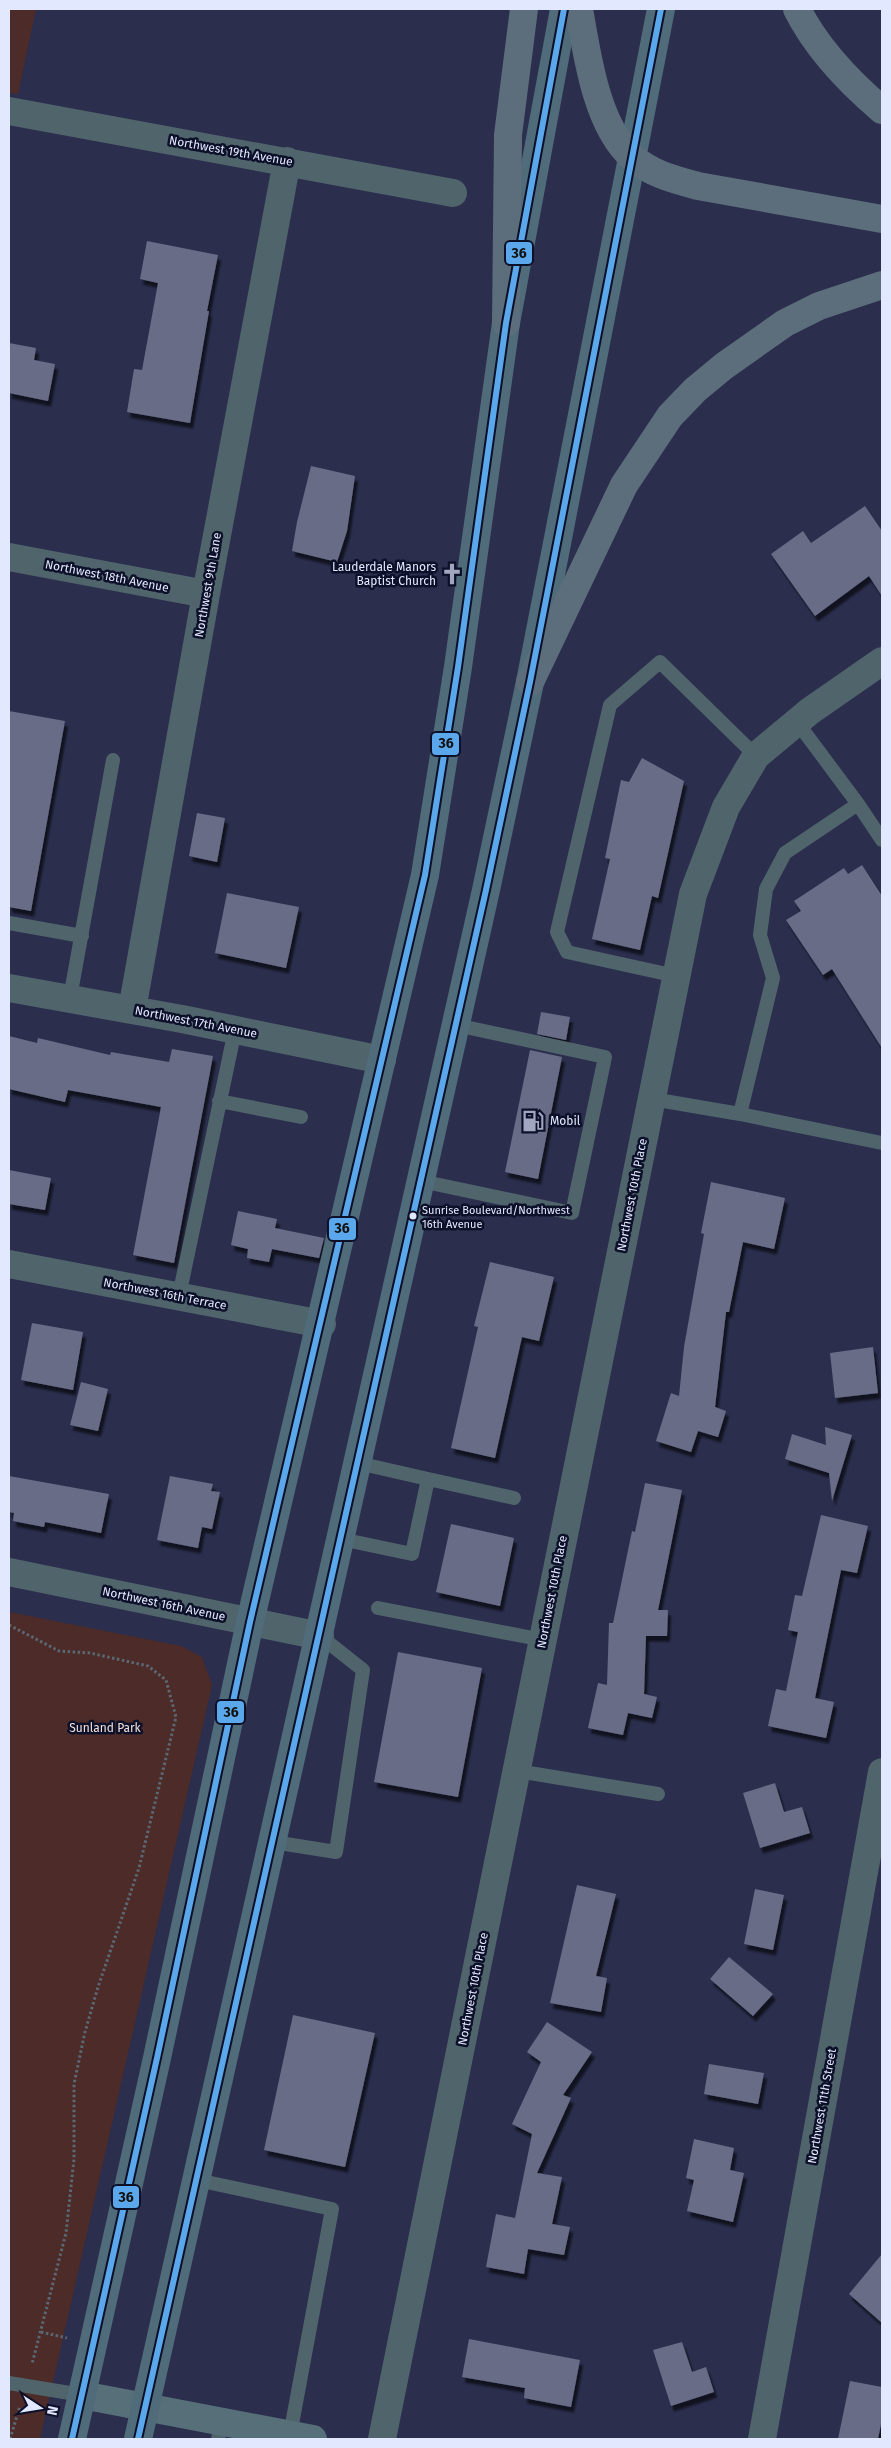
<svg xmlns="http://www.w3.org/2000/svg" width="891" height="2448" font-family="'Fira Sans',sans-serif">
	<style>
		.green { fill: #4d2b28 }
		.building { fill: #686c86; filter: url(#shadow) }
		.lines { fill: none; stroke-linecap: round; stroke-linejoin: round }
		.path { stroke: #5b6874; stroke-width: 3; stroke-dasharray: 2.5 2.5; stroke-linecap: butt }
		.lane { stroke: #50646c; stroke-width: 14 }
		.street { stroke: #50646c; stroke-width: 28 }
		.secondary { stroke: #566f78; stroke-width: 28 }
		.primary { stroke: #506b79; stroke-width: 28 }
		.highway { stroke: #5c6e7c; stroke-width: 28 }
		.bus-1-casing { stroke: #0c1029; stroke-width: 10 }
		.bus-1 { stroke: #5aa8eb; stroke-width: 6 }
		.bus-dot { fill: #e2e8fe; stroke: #0c1029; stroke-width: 2 }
		.labels { text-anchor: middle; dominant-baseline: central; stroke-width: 5; stroke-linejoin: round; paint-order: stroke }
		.bus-label { font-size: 11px; fill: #e2e8fe; stroke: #0c1029; text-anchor: start }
		.street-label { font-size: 12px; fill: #e2e8fe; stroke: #0c1029 }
		.poi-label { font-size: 12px; fill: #e2e8fe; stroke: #0c1029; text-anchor: end }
		.park-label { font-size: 12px; fill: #f4dfd9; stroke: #0c1029 }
		.line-badge { stroke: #0c1029; stroke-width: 2 }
		.pale-badge-label { font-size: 14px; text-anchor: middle; font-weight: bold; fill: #111 }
	</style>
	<defs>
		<filter id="shadow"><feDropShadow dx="3" dy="5.5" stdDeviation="1" flood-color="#0009"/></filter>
	</defs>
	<rect width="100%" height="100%" fill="#2b2e4d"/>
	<path class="green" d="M 9,9 L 36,9 L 18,94 L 9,93 Z
		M 9,1612 L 181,1646 L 202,1657 L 212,1685 L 40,2439 L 9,2439 Z"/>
	<path class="building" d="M 147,241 L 218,255 L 207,311 L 209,311 L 190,423 L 127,412 L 134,369 L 142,370 L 158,283 L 140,279 Z
		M 9,343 L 36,348 L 34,360 L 55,364 L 48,401 L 9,393 Z
		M 311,466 L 355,476 L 347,531 L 337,562 L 292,551 L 297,522 Z
		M 865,506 L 882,531 L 882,596 L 869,576 L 815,616 L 771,554 L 803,531 L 811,543 Z
		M 9,711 L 65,721 L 31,911 L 9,907 Z
		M 642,758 L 684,781 L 658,898 L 652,896 L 640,950 L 592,939 L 610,859 L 605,858 L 621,780 L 629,782 Z
		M 197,813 L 225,818 L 217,862 L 189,856 Z
		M 862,865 L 882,896 L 882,1048 L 832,969 L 823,975 L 786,920 L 801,911 L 794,901 L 844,868 L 848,874 Z
		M 227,893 L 299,907 L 286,968 L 215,953 Z
		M 541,1012 L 570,1017 L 566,1040 L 537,1034 Z
		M 9,1036 L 37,1043 L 38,1038 L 110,1055 L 111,1052 L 169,1062 L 172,1049 L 213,1056 L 174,1263 L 133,1255 L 161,1107 L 68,1090 L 65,1102 L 9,1089 Z
		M 530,1050 L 562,1057 L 538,1179 L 505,1172 Z
		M 9,1170 L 51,1178 L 45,1210 L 9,1204 Z
		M 711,1182 L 785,1198 L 774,1249 L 743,1242 L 729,1312 L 726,1312 L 715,1407 L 726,1411 L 718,1437 L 698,1431 L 691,1452 L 656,1441 L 671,1393 L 679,1396 L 684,1347 L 704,1234 L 701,1233 Z
		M 238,1211 L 277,1219 L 275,1228 L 324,1238 L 319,1258 L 272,1249 L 269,1262 L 247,1258 L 248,1249 L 231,1245 Z
		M 490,1262 L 554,1277 L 539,1341 L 522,1337 L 495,1458 L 451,1448 L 478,1327 L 474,1326 Z
		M 32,1323 L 83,1332 L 73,1390 L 21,1380 Z
		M 873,1347 L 878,1393 L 835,1398 L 830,1353 Z
		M 81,1382 L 108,1389 L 98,1431 L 70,1425 Z
		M 825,1427 L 852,1435 L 832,1501 L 829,1473 L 785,1459 L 792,1434 L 826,1445 Z
		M 9,1476 L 109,1494 L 101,1533 L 45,1522 L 44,1527 L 13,1521 L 14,1513 L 9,1512 Z
		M 170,1476 L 213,1484 L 211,1491 L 220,1492 L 212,1529 L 202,1527 L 198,1548 L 157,1540 Z
		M 645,1483 L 682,1490 L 658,1610 L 668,1610 L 667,1636 L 646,1636 L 644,1694 L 657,1697 L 652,1718 L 628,1713 L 623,1735 L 588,1728 L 598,1683 L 607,1685 L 609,1623 L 613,1623 L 632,1531 L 635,1532 Z
		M 821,1515 L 868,1526 L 857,1573 L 841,1570 L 815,1698 L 834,1702 L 826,1738 L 768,1726 L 776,1689 L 786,1691 L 798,1632 L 788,1630 L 795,1595 L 802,1596 Z
		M 451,1524 L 514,1538 L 500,1606 L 436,1592 Z
		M 398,1652 L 482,1668 L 458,1797 L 374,1782 Z
		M 775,1783 L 784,1812 L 802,1807 L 810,1833 L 760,1848 L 743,1793 Z
		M 577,1885 L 616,1894 L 596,1976 L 607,1978 L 601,2012 L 550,2003 Z
		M 755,1889 L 784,1895 L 773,1950 L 744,1944 Z
		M 729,1957 L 773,1994 L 753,2016 L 710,1979 Z
		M 293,2015 L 375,2033 L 345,2167 L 264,2150 Z
		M 547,2022 L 592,2052 L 563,2095 L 571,2098 L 537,2173 L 562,2177 L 552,2224 L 570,2227 L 564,2255 L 528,2249 L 524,2274 L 486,2267 L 496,2214 L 515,2218 L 532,2134 L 512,2124 L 541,2062 L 527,2052 Z
		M 709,2064 L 764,2073 L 758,2104 L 704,2094 Z
		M 694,2139 L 734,2148 L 730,2170 L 744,2173 L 733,2222 L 687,2211 L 694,2180 L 686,2178 Z
		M 882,2254 L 882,2323 L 849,2294 Z
		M 469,2339 L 580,2360 L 571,2407 L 524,2398 L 525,2388 L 462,2377 Z
		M 682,2342 L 692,2372 L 706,2367 L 714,2392 L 671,2406 L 653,2350 Z
		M 850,2381 L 882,2387 L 882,2419 L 878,2439 L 838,2439 Z"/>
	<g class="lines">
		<path class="path" d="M 9,1625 L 59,1651 L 90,1653 L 148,1666 L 166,1680 L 176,1717 L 139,1868 L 98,1987 L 85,2032 L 74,2084 L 74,2159 L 66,2233 L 32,2364
			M 41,2332 L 67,2338
			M 10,2439 L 20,2406"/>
		<path class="lane" d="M 858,804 L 882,840
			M 9,923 L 82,936
			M 676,976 L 567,952 L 557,932 L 610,705 L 660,662 L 756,756
			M 70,998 L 113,760
			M 652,1099 L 740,1114 L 773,978 L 760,935 L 766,889 L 785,853 L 858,804 L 797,722
			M 219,1101 L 301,1117
			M 740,1114 L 882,1143
			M 421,1181 L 572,1213 L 605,1057 L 456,1025
			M 179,1296 L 235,1030
			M 428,1479 L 514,1498
			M 341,1539 L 412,1554 L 428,1479 L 358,1463
			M 378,1608 L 543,1640
			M 517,1771 L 658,1794
			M 273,1842 L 336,1852 L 363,1670 L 320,1636
			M 197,2180 L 332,2209 L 290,2435
			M 9,2383 L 82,2395
			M 218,2439 L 222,2422"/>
		<path class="street" d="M 9,111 L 453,193
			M 9,557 L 206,594
			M 9,988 L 182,1019 L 382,1060
			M 132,1010 L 206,594 L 287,161
			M 9,1264 L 322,1324
			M 9,1572 L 320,1636
			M 382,2439 L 693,894 L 726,807 L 756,756 L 810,711 L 882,661
			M 762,2439 L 882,1772"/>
		<path class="secondary" d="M 82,2395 L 313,2439"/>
		<path class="primary" d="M 72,2439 L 157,2058 L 250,1622 L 425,875 L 458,667 L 506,323 L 564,9
			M 138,2439 L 486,890 L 530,682 L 661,9"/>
		<path class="highway" d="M 579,9 C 587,54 596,125 632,157 C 651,174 675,180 698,186 L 882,219
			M 797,9 C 817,49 849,82 882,110
			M 506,323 L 508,135 L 524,9
			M 530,682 L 624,485 L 670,416 L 695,390 L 724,366 L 785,323 L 819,306 L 882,285"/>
		<g class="bus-1-casing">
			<path id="bus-1" d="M 72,2439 L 157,2058 L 250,1622 L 425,875 L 458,667 L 506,323 L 564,9
				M 138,2439 L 486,890 L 530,682 L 661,9"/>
		</g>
		<use href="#bus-1" class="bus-1"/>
	</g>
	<defs>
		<g id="church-bare" transform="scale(1.725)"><path d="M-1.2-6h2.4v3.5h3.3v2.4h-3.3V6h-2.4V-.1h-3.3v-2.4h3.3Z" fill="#a2a7c0" stroke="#0c1029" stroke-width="2.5" paint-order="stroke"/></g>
		<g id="fuel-bare" transform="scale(1.725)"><path d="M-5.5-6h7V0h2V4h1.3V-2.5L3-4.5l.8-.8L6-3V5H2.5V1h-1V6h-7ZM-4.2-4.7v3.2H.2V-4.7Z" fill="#a2a7c0" stroke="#0c1029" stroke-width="2.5" paint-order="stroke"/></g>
	</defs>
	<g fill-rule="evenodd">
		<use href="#church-bare" x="452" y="574"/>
		<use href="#fuel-bare" x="533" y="1121"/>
	</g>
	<circle class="bus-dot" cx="413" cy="1216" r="4.5"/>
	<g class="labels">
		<g class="bus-label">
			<text x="422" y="1210">Sunrise Boulevard/Northwest<tspan x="422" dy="14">16th Avenue</tspan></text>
		</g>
		<g class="street-label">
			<text transform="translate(231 151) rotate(10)">Northwest 19th Avenue</text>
			<text transform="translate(107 576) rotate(11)">Northwest 18th Avenue</text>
			<text transform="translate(208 585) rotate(-80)">Northwest 9th Lane</text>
			<text transform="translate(196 1022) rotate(11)">Northwest 17th Avenue</text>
			<text transform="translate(632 1195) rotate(-79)">Northwest 10th Place</text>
			<text transform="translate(165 1294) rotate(11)">Northwest 16th Terrace</text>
			<text transform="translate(552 1592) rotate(-79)">Northwest 10th Place</text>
			<text transform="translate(164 1604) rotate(12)">Northwest 16th Avenue</text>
			<text transform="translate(473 1989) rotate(-79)">Northwest 10th Place</text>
			<text transform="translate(822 2106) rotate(-80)">Northwest 11th Street</text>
		</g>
		<g class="poi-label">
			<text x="436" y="567">Lauderdale Manors<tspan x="436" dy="14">Baptist Church</tspan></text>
			<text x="550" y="1121" text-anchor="start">Mobil</text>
		</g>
		<g class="park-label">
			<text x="105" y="1728">Sunland Park</text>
		</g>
	</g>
	<g class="line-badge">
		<rect x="505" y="241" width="28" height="24" rx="5" fill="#5aa8eb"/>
		<rect x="431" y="732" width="29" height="24" rx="5" fill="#5aa8eb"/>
		<rect x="328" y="1217" width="29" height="24" rx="5" fill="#5aa8eb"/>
		<rect x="216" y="1700" width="29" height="24" rx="5" fill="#5aa8eb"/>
		<rect x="112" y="2185" width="28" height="24" rx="5" fill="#5aa8eb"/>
	</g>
	<g class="pale-badge-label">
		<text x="519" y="258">36</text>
		<text x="446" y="748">36</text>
		<text x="342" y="1233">36</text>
		<text x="231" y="1717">36</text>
		<text x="126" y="2202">36</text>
	</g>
	<rect width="891" height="2448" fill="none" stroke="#e2e8fe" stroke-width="20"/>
	<g transform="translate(40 2408) rotate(102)" stroke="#0c1029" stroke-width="4" paint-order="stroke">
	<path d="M0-4L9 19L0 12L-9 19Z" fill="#e2e8fe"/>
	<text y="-8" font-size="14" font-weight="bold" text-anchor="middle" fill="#e2e8fe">N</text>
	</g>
</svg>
